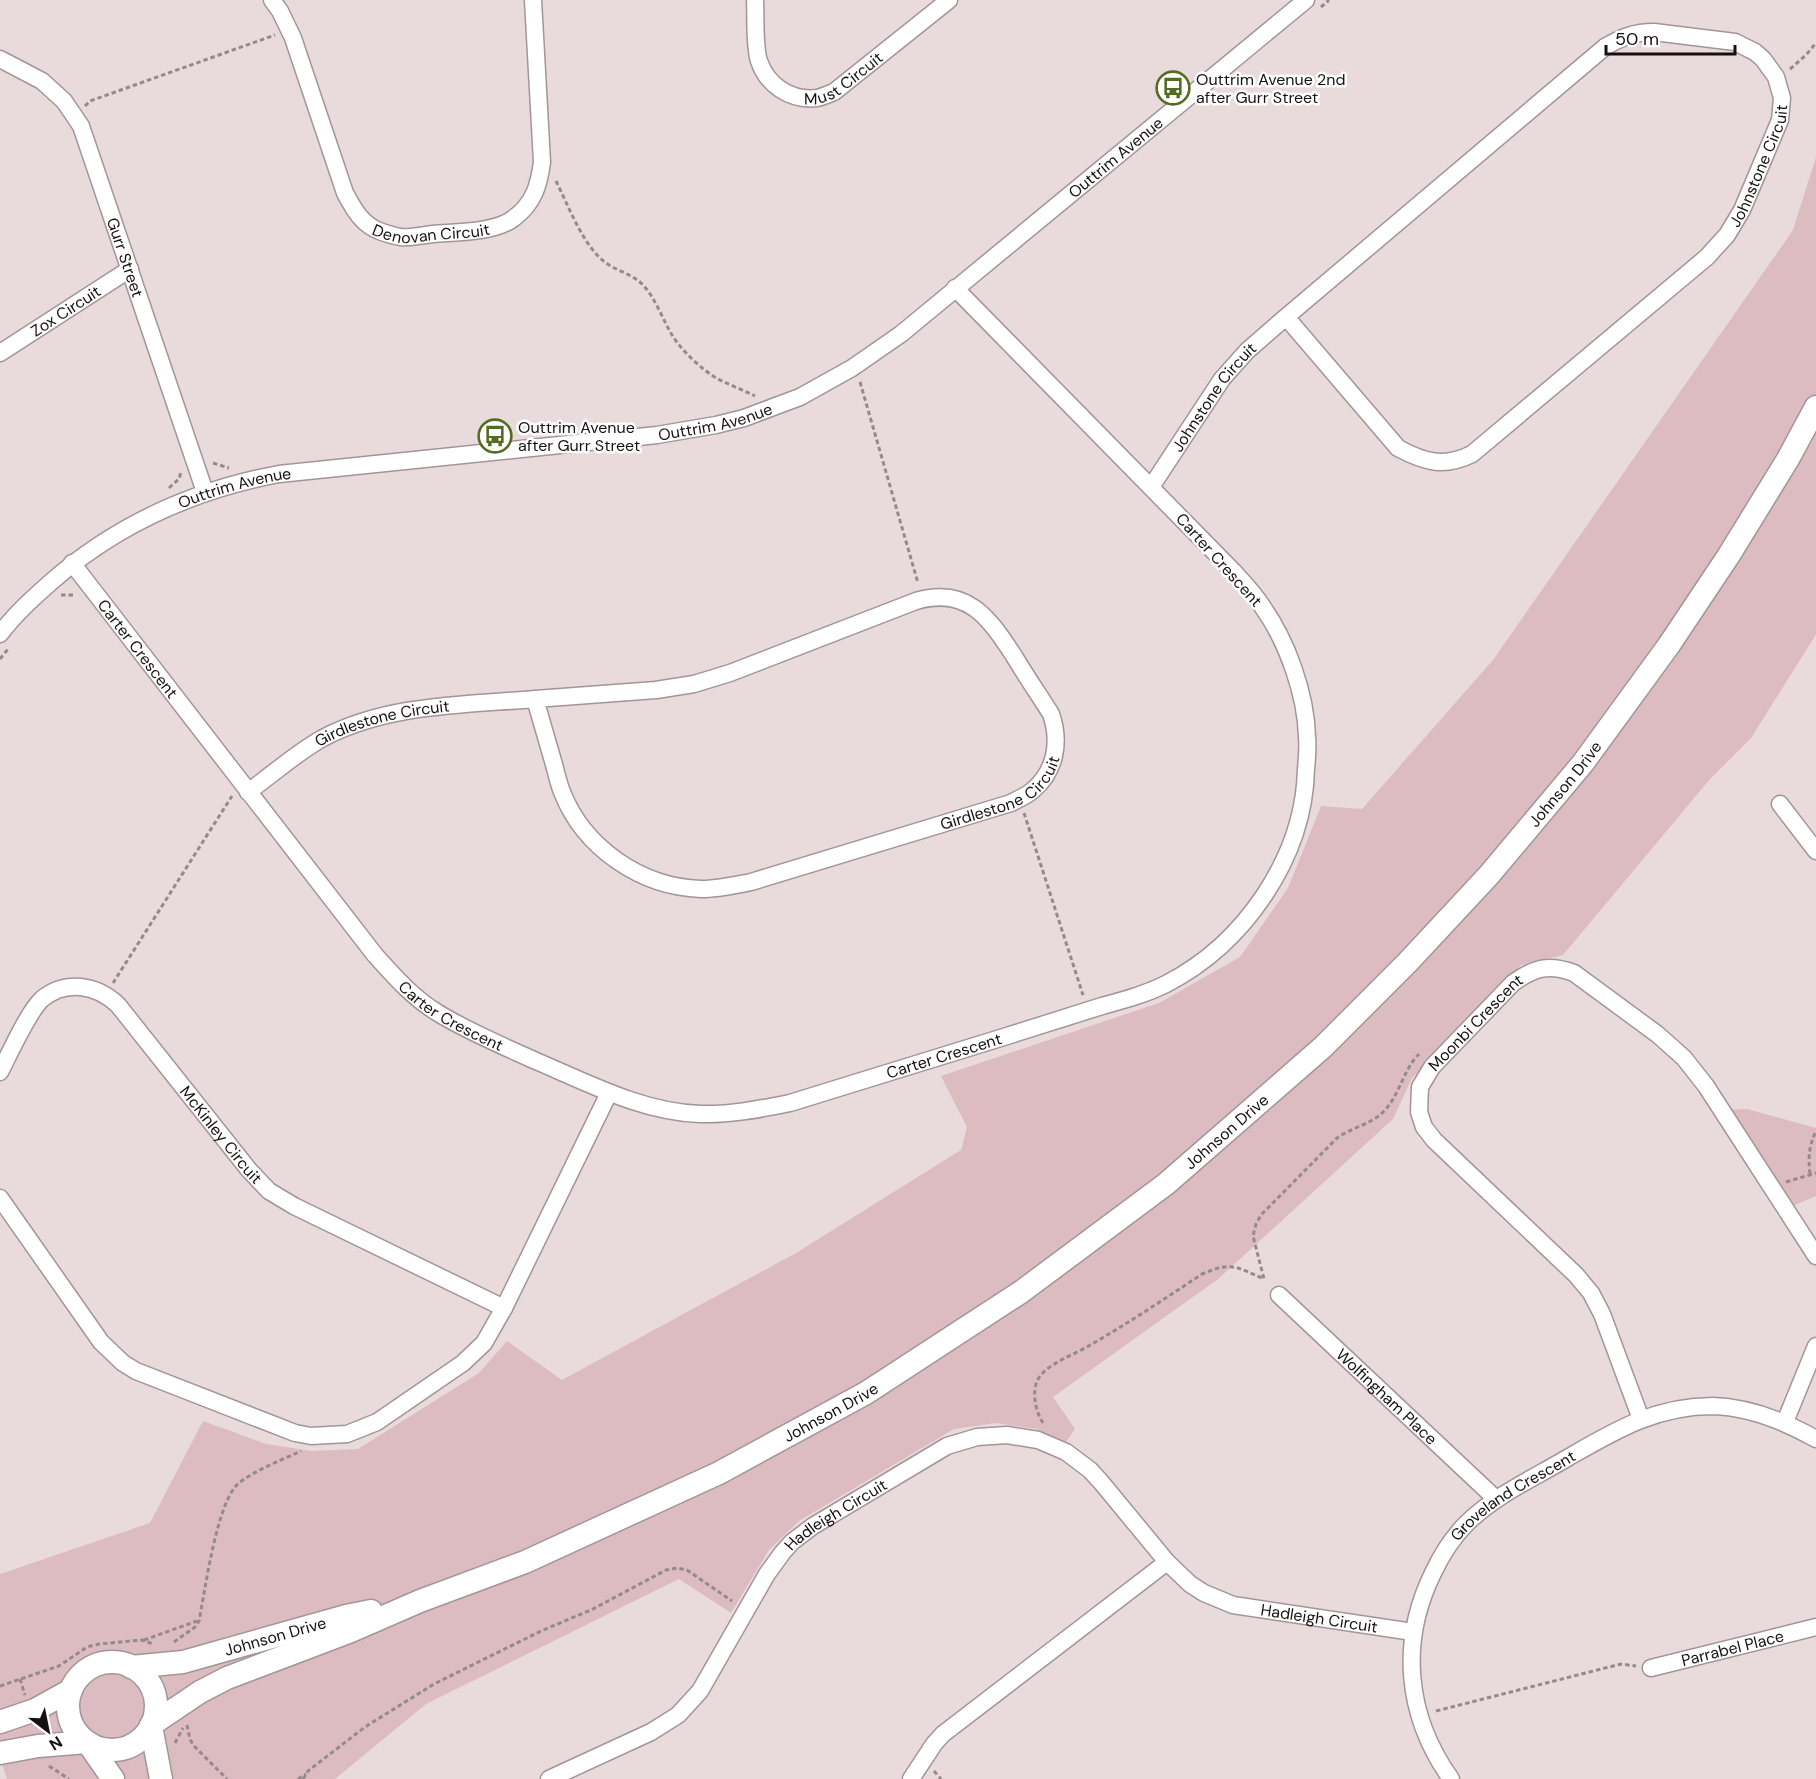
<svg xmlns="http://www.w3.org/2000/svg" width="1816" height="1779" font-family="'DM Sans',sans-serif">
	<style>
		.green { fill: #dcbcc1 }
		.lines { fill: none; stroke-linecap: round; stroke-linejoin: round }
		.minor-casing { stroke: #a39597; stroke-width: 19 }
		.major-casing { stroke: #a39597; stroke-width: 25 }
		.path { stroke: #958a8b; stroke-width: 3; stroke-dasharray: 4.5 3; stroke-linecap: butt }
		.minor { stroke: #fff; stroke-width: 16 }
		.major { stroke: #fff; stroke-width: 22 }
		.labels { text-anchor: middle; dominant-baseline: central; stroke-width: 5; stroke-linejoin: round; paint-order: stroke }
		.street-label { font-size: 16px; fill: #151011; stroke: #fff }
		.poi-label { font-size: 16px; fill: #151011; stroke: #fff; text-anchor: start }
	</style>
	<rect width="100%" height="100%" fill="#e9dadc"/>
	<path class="green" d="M 1816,157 L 1816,634 L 1815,636 L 1751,738 L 1710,779 L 1563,955 L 1521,965 L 1412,1078 L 1393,1119 L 1218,1279 L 1053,1397 L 1075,1429 L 1066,1442 L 1036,1429 L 996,1423 L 954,1429 L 799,1521 L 769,1550 L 731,1613 L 679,1579 L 426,1704 L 335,1779 L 7,1779 L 0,1758 L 0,1574 L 150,1523 L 203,1421 L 266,1444 L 312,1451 L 358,1449 L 479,1373 L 507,1341 L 562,1380 L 796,1253 L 961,1150 L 967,1127 L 941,1076 L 1159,1003 L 1240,957 L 1288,888 L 1321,806 L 1362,809 L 1493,660 L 1793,230 Z
		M 1747,1109 L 1816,1128 L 1816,1196 L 1786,1209 L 1722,1110 Z"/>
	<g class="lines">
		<g class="minor-casing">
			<g id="minor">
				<path id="s1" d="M 272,0 L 280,11 L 293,38 L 345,193 C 354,210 363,226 382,232 C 388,234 395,236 400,237 C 411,238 423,235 433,234 C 456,232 495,233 514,218 C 534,203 539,185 542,162 L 533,0"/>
				<path id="s2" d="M 755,0 C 756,17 754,46 759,61 C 767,85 790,101 817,98 C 822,97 829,94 834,92 L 949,0"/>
				<path id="s3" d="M 0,59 L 42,81 L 64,101 L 81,126 L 205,492"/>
				<path id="s4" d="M 0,353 L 130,269"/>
				<path id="s5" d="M 1151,487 L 1222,379 L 1247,351 L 1286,317 L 1398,448 C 1424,462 1444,468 1472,454 L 1707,257 L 1727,235 L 1742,210 L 1780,120 L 1782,98 L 1776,77 L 1763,59 L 1755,52 L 1735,42 L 1654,32 C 1634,32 1622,37 1605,47 L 1286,317"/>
				<path id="s6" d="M 72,563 L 375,955 C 394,976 413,998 438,1013 C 469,1032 503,1046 536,1061 C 588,1083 642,1112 700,1114 C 730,1115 760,1109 790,1103 C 862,1081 934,1058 1007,1036 C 1038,1026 1070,1016 1102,1006 C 1124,1000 1146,994 1166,984 C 1244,944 1304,858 1306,769 C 1307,759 1308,748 1307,737 C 1306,694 1287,641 1262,606 C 1254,593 1243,582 1233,571 L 955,288"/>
				<path id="s7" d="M 0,634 C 15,614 33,598 51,582 C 117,524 194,490 279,474 L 657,435 L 716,425 L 744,418 L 800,397 L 852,368 L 901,334 L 1306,0"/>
				<path id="s8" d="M 248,792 C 273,774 296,753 323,738 C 388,704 463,705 535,699 C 541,720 547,741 553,761 C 556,771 558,782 562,792 C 584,848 641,887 701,889 C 718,889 735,885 751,882 L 1011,803 C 1018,799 1026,796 1032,791 C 1055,772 1061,743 1051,714 C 1039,695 1026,676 1014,656 C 989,618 968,586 916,601 L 730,673 L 694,684 L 656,690 L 535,699"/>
				<path d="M 1780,804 L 1816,851"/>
				<path id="s9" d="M 0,1072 C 10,1053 28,1012 42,999 C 66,979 97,985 118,1005 L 249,1170 L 269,1191 L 294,1206 L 504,1308"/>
				<path d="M 0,1198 L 101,1342 L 123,1363 L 136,1371 L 295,1433 L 311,1436 L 347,1434 L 377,1422 L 463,1363 L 484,1343 L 504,1308 L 609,1093"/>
				<path id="s10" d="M 1279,1295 L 1496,1499"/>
				<path id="s11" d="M 1641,1419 L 1602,1314 L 1591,1293 L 1576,1275 L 1434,1140 L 1424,1127 L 1419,1112 L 1420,1087 L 1432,1067 L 1513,983 C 1535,967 1549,964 1574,973 L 1657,1034 L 1684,1058 L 1706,1086 L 1816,1256"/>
				<path d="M 1785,1422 L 1816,1346"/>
				<path id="s12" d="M 1651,1668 L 1816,1627"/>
				<path id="s13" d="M 549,1779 L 651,1732 L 678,1715 L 700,1691 L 767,1574 L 783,1552 L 792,1542 L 813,1526 L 947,1446 L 977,1437 L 1007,1435 L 1038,1440 L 1066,1452 L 1090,1470 L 1101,1482 L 1167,1562 L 1190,1584 L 1204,1593 L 1233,1605 L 1413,1632"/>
				<path d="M 911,1779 L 934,1744 L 943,1734 L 1167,1562"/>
				<path id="s14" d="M 1451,1779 C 1406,1716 1399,1642 1433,1573 C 1441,1556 1452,1538 1466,1524 C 1495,1495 1534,1478 1569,1457 C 1616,1430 1656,1406 1713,1406 C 1750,1407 1784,1421 1816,1439"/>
			</g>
		</g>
		<g class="major-casing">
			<g id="major">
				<circle cx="112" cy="1706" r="44"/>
				<path id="s15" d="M 131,1667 L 183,1662 L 346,1616 L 371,1611"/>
				<path d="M 0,1722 L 35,1710 L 71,1690"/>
				<path id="s16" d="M 151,1725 L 200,1692 L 227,1678 L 351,1631 L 420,1601 L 525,1562 L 719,1473 L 866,1393 L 1021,1292 L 1166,1184 L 1323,1047 L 1407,963 L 1489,875 L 1583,763 L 1669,645 L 1729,555 L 1788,459 L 1816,407"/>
				<path d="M 151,1726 L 161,1779"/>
				<path d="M 88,1743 L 113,1779"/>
				<path d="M 0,1753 L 38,1746 L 87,1742"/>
			</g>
		</g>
		<path class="path" d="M 1321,7 L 1329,0
			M 1790,69 L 1806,55 L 1816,43
			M 85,106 L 90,101 L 275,35
			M 556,181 C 569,207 583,246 606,263 C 617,271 632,274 642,284 C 655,297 662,318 672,335 C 681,350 702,370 718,379 C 730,385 743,390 755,396
			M 860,382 L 918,583
			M 213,463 L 229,468
			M 169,488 L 179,479 L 181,472
			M 61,595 L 75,595
			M 0,659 L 8,649
			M 1024,813 L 1083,995
			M 113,983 L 232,796
			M 1810,1174 C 1808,1157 1809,1146 1816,1131
			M 1786,1182 L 1816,1173
			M 1043,1423 C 1035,1411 1030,1387 1041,1375 C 1053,1361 1076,1354 1092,1344 C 1130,1322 1166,1298 1202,1274 C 1232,1261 1236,1267 1264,1279 L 1253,1236 L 1256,1224 L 1261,1215 L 1337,1138 C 1352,1127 1373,1124 1385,1110 C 1400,1094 1403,1070 1419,1054
			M 144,1640 L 197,1621
			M 174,1642 L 195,1627 L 199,1621 C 205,1591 217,1500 239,1483 C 257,1469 280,1461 301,1451
			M 20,1679 L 25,1695
			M 0,1686 L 59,1666 L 87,1647 L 99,1644 L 142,1640 L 153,1644
			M 1436,1711 L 1621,1664 L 1636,1666
			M 187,1725 L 190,1739 L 193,1745 L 227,1779
			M 175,1743 L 183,1728
			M 49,1766 L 69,1779
			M 934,1771 L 941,1779
			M 298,1779 L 306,1774
			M 303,1779 L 308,1771 L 365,1727 L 434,1684 L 541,1631 L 593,1609 L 666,1570 L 677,1568 L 687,1570 L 732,1601"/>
		<use href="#minor" class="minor"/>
		<use href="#major" class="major"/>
	</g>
	<defs>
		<g id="bus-ring" transform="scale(1.725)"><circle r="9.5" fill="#fff" stroke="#536e22" stroke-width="1.5"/><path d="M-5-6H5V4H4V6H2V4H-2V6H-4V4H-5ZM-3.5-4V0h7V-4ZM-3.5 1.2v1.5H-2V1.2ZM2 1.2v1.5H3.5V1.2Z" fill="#536e22"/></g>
	</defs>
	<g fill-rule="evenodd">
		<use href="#bus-ring" x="1173" y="88"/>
		<use href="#bus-ring" x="495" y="436"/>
	</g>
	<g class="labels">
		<g class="street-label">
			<text stroke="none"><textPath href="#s2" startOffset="168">Must Circuit</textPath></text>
			<text stroke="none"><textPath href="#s7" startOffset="1254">Outtrim Avenue</textPath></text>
			<text stroke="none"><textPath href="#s5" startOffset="882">Johnstone Circuit</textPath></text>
			<text stroke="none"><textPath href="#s1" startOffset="312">Denovan Circuit</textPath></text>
			<text stroke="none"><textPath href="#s3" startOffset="246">Gurr Street</textPath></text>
			<text stroke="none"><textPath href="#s4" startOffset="78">Zox Circuit</textPath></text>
			<text stroke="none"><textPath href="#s5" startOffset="110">Johnstone Circuit</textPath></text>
			<text stroke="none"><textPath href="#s7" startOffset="768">Outtrim Avenue</textPath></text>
			<text stroke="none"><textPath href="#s7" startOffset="282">Outtrim Avenue</textPath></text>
			<text transform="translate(1219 560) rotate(48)">Carter Crescent</text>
			<text stroke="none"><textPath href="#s6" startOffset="108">Carter Crescent</textPath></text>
			<text stroke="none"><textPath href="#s8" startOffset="154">Girdlestone Circuit</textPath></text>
			<text stroke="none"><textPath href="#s16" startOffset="1722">Johnson Drive</textPath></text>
			<text stroke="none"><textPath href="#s8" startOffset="904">Girdlestone Circuit</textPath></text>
			<text stroke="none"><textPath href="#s6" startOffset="594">Carter Crescent</textPath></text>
			<text stroke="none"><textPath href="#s11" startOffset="498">Moonbi Crescent</textPath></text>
			<text stroke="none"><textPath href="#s6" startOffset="1116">Carter Crescent</textPath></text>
			<text stroke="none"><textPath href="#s16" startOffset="1236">Johnson Drive</textPath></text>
			<text stroke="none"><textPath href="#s9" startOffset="334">McKinley Circuit</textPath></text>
			<text stroke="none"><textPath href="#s10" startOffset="148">Wolfingham Place</textPath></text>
			<text stroke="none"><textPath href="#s16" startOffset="750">Johnson Drive</textPath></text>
			<text stroke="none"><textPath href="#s14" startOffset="332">Groveland Crescent</textPath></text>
			<text stroke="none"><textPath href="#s13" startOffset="404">Hadleigh Circuit</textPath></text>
			<text stroke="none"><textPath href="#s13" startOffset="975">Hadleigh Circuit</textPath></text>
			<text stroke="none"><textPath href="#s15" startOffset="148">Johnson Drive</textPath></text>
			<text stroke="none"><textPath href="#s12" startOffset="84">Parrabel Place</textPath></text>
		</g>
		<g class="poi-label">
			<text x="1196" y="79">Outtrim Avenue 2nd<tspan x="1196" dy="18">after Gurr Street</tspan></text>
			<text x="518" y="427">Outtrim Avenue<tspan x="518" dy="18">after Gurr Street</tspan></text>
		</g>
	</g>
	<g transform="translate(48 1731) rotate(148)" stroke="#ffffff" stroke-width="4.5" paint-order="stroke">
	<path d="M0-4.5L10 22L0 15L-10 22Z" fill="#151011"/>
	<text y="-9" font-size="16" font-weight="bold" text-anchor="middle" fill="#151011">N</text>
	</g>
	<path d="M1606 45v9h129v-9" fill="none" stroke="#151011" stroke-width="3"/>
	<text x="1615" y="45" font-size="18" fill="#151011" stroke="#ffffff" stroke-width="4.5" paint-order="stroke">50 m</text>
</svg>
